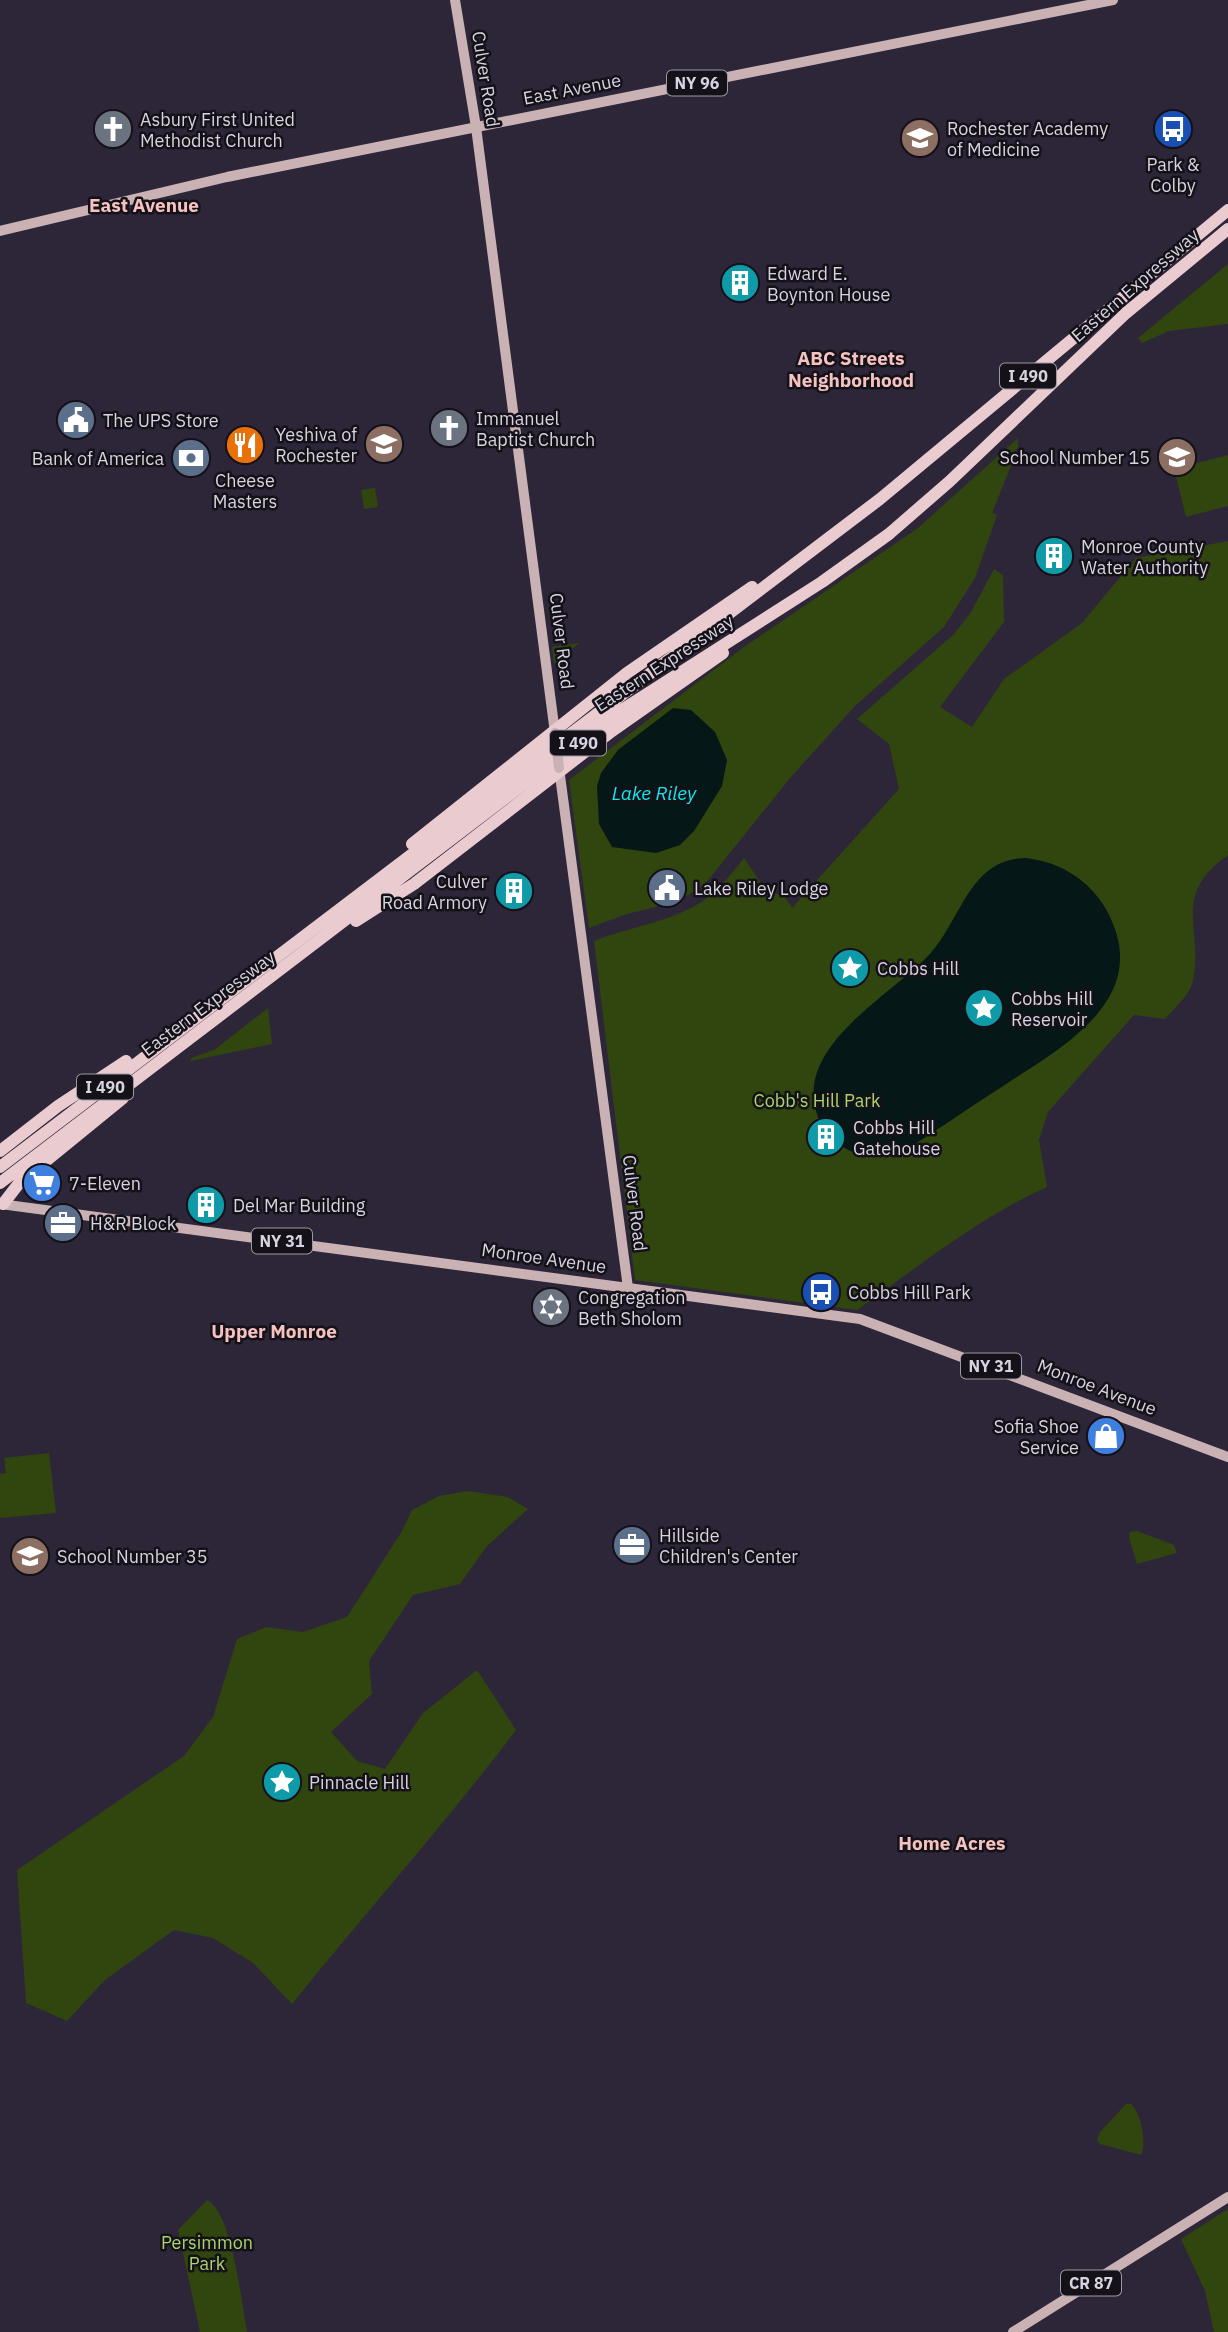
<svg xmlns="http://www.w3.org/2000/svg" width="1228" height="2332" font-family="'IBM Plex Sans',sans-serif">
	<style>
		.green { fill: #31450e }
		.water { fill: #061717 }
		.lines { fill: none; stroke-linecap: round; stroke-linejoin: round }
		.primary { stroke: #cab2b4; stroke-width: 10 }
		.motorway { stroke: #eaccd0; stroke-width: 12 }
		.primary-bridge { stroke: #cab2b4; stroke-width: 10 }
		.labels { text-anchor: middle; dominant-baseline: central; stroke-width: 5; stroke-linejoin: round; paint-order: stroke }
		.shield { fill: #141119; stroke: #9c99a4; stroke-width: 2 }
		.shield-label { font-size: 16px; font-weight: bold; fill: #d7d3df }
		.street-label { font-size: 18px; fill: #d7d3df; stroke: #141119 }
		.poi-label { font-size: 18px; fill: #d7d3df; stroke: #141119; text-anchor: start }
		.park-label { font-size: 18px; fill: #a9d56a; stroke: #141119 }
		.neighbourhood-label { font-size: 19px; font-weight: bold; fill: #f6c2bf; stroke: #141119 }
		.water-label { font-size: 19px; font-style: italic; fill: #0cebed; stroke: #141119 }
	</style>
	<rect width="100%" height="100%" fill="#2d2639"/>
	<path class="green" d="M 1228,264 L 1228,324 L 1169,331 L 1142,343 L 1138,338 Z
		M 1018,438 L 1018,448 L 1014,451 L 1014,458 L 992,513 L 997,515 L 975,578 L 944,627 L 855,706 L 791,777 L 705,884 L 679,901 L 627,914 L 589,928 L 569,780 L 744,647 L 918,528 Z
		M 1228,455 L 1228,506 L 1186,517 L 1174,469 Z
		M 375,488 L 378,507 L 364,509 L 361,490 Z
		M 1228,541 L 1228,855 C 1168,897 1206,932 1192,984 C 1189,996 1173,1009 1165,1019 L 1134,1015 L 1048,1112 L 1039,1140 L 1047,1187 C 979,1217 918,1267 857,1310 L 635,1280 L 594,941 C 629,927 671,922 703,901 C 719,890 732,873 744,858 L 765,889 L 785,897 L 792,908 L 899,789 L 889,744 L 857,719 L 954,634 L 971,612 L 994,569 L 1003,575 L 1004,622 L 940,707 L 972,727 L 1004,679 L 1082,623 L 1136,558 Z
		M 578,643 L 578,644 L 554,664 L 552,647 Z
		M 268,1008 L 272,1044 L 191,1061 L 191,1058 L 214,1050 Z
		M 49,1453 L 56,1513 L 0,1518 L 0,1474 L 6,1473 L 4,1458 Z
		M 468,1491 L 508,1497 L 528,1509 L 487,1546 L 460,1584 L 413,1595 L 369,1661 L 372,1694 L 331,1732 L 357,1761 L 385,1769 L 423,1713 L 477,1670 L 516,1730 C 445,1824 366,1912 292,2004 L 253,1963 L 213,1938 L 174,1930 L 105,1980 L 67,2021 L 26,2003 L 17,1870 L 184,1756 L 213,1717 L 237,1639 L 266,1627 L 303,1632 L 347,1617 L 402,1531 L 412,1510 L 439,1496 Z
		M 1137,1531 L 1174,1545 L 1177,1553 L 1137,1564 L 1129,1538 L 1130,1532 Z
		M 1126,2104 L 1131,2104 C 1141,2112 1147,2144 1141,2155 L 1100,2144 L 1097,2140 L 1100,2132 Z
		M 207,2200 C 232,2211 242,2305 247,2332 L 200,2332 L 178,2230 Z
		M 1228,2209 L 1228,2332 L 1214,2332 L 1205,2291 L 1181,2239 Z"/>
	<path class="water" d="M 673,708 L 691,710 L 715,732 L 727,760 L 722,786 L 694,831 L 680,845 L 656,853 L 612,847 L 599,824 L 597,786 L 601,773 L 618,750 Z
		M 1026,858 C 1060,862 1090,880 1107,911 C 1155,1000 1060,1048 1000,1088 C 967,1109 935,1132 902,1152 C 877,1161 851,1157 832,1138 L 835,1135 L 829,1128 L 825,1131 C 778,1054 888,999 930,954 C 962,919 969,859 1026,858 Z"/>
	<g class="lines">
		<path class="primary" d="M 455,0 L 476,127 L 555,733
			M 0,231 L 227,177 L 1113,0
			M 559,768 L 628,1288
			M 0,1204 L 860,1319 L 1228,1457
			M 1013,2332 L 1228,2197"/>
		<path class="motorway" d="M 412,844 L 627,673 L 752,587
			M 356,921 L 414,884 L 612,731 L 723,653
			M 0,1151 L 58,1106 L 126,1061
			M 0,1167 L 880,499 L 1228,210
			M 0,1183 L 617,713 L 822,582 L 889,534 L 950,481 L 1126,313 L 1228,229
			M 3,1204 L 20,1182 L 123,1098"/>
		<path class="primary-bridge" d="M 555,733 L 559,768"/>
	</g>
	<defs>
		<g id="church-disc" transform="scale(2.0125)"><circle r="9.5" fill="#6b7280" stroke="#141119"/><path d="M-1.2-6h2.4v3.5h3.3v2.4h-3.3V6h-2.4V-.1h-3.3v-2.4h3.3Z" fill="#fff"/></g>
		<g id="bus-disc" transform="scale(2.0125)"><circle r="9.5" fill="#1a4fb4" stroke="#141119"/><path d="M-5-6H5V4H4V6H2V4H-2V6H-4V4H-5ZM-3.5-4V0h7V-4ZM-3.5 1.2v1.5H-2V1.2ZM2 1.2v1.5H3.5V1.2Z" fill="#fff"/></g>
		<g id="school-disc" transform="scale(2.0125)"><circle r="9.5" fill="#8d6e63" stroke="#141119"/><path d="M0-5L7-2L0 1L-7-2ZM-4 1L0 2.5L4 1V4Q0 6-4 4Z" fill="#fff"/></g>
		<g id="building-disc" transform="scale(2.0125)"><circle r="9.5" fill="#0f9aa8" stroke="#141119"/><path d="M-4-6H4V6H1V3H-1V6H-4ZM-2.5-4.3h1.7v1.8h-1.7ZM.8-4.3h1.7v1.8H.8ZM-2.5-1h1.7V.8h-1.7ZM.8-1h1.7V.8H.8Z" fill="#fff"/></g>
		<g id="civic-disc" transform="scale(2.0125)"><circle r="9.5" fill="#5c6f8a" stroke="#141119"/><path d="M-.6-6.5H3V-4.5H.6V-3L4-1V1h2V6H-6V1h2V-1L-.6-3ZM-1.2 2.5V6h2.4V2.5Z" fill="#fff"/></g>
		<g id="restaurant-disc" transform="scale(2.0125)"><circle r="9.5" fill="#e8710a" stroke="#141119"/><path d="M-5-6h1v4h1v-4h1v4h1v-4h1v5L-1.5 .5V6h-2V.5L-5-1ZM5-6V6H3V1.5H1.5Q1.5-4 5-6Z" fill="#fff"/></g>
		<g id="bank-disc" transform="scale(2.0125)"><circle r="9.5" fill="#5c6f8a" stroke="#141119"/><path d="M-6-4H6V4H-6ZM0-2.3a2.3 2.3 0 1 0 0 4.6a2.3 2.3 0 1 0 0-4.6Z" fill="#fff"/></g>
		<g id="sight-disc" transform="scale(2.0125)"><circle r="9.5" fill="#0f9aa8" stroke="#141119"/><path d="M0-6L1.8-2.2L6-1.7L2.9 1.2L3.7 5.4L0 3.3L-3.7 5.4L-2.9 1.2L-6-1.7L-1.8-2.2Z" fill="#fff"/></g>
		<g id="supermarket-disc" transform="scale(2.0125)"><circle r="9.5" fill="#3f7fe0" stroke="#141119"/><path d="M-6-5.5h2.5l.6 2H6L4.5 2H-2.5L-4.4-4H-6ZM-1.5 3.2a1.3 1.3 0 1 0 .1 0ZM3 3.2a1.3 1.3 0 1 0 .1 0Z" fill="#fff"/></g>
		<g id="office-disc" transform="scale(2.0125)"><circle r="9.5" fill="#5c6f8a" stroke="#141119"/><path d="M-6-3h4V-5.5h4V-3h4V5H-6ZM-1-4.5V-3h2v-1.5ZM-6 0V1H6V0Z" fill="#fff"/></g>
		<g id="synagogue-disc" transform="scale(2.0125)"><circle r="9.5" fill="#6b7280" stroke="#141119"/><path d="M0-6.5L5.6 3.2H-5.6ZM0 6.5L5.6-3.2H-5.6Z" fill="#fff"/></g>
		<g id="shop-disc" transform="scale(2.0125)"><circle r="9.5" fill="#3f7fe0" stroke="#141119"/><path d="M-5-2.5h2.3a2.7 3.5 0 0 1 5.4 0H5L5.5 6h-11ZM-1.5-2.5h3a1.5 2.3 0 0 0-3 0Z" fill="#fff"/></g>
	</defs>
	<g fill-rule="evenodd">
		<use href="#church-disc" x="113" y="129"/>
		<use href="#bus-disc" x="1173" y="129"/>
		<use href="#school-disc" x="920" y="138"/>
		<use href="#building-disc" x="740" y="283"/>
		<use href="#civic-disc" x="76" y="420"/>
		<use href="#church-disc" x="449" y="428"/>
		<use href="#school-disc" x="384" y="444"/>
		<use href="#restaurant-disc" x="245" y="445"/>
		<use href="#school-disc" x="1177" y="457"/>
		<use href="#bank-disc" x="191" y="458"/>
		<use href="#building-disc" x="1054" y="556"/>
		<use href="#civic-disc" x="667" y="888"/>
		<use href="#building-disc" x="514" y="891"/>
		<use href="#sight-disc" x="850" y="968"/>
		<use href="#sight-disc" x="984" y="1008"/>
		<use href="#building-disc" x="826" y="1137"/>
		<use href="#supermarket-disc" x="42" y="1183"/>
		<use href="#building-disc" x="206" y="1205"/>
		<use href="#office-disc" x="63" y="1223"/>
		<use href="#bus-disc" x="821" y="1292"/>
		<use href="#synagogue-disc" x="551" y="1307"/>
		<use href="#shop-disc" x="1106" y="1436"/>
		<use href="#office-disc" x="632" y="1545"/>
		<use href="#school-disc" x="30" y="1556"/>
		<use href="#sight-disc" x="282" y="1782"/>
	</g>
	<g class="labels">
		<g class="shield">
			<rect x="667" y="70.5" width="60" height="25" rx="5"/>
			<rect x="1000" y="363.5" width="56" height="25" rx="5"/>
			<rect x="550" y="730.5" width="56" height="25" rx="5"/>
			<rect x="77" y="1074.5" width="56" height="25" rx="5"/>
			<rect x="252" y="1228.5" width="60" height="25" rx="5"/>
			<rect x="961" y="1353.5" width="60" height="25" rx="5"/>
			<rect x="1061" y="2270.5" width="60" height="25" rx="5"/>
		</g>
		<g class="shield-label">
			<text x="697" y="83">NY 96</text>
			<text x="1028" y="376">I 490</text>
			<text x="578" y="743">I 490</text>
			<text x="105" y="1087">I 490</text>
			<text x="282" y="1241">NY 31</text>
			<text x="991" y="1366">NY 31</text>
			<text x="1091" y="2283">CR 87</text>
		</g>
		<g class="street-label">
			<text transform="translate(486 79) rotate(81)">Culver Road</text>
			<text transform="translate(572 89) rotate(-11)">East Avenue</text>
			<text transform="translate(1135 285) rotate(-41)">Eastern Expressway</text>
			<text transform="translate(562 641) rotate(83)">Culver Road</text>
			<text transform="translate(664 663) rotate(-33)">Eastern Expressway</text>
			<text transform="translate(208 1003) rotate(-37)">Eastern Expressway</text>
			<text transform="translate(635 1203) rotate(83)">Culver Road</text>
			<text transform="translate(544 1258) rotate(8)">Monroe Avenue</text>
			<text transform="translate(1097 1387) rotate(21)">Monroe Avenue</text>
		</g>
		<g class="poi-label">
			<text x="140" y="119">Asbury First United<tspan x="140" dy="21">Methodist Church</tspan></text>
			<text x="947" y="128">Rochester Academy<tspan x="947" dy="21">of Medicine</tspan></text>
			<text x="1173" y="164" text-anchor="middle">Park &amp;<tspan x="1173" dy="21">Colby</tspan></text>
			<text x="767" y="273">Edward E.<tspan x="767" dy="21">Boynton House</tspan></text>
			<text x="476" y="418">Immanuel<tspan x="476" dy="21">Baptist Church</tspan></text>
			<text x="103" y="420">The UPS Store</text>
			<text x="357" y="434" text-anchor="end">Yeshiva of<tspan x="357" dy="21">Rochester</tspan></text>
			<text x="1150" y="457" text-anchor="end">School Number 15</text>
			<text x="164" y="458" text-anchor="end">Bank of America</text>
			<text x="245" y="480" text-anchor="middle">Cheese<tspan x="245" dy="21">Masters</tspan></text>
			<text x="1081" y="546">Monroe County<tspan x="1081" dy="21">Water Authority</tspan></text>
			<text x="487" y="881" text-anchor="end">Culver<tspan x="487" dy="21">Road Armory</tspan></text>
			<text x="694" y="888">Lake Riley Lodge</text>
			<text x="877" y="968">Cobbs Hill</text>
			<text x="1011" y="998">Cobbs Hill<tspan x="1011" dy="21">Reservoir</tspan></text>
			<text x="853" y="1127">Cobbs Hill<tspan x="853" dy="21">Gatehouse</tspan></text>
			<text x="69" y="1183">7-Eleven</text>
			<text x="233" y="1205">Del Mar Building</text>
			<text x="90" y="1223">H&amp;R Block</text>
			<text x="848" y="1292">Cobbs Hill Park</text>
			<text x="578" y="1297">Congregation<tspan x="578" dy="21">Beth Sholom</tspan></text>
			<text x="1079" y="1426" text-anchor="end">Sofia Shoe<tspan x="1079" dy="21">Service</tspan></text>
			<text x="659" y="1535">Hillside<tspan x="659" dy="21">Children's Center</tspan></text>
			<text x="57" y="1556">School Number 35</text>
			<text x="309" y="1782">Pinnacle Hill</text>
		</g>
		<g class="park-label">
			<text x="817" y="1100">Cobb's Hill Park</text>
			<text x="207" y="2242">Persimmon<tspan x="207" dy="21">Park</tspan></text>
		</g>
		<g class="neighbourhood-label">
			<text x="144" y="205">East Avenue</text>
			<text x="851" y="358">ABC Streets<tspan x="851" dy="22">Neighborhood</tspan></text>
			<text x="274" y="1331">Upper Monroe</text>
			<text x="952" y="1843">Home Acres</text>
		</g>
		<g class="water-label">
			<text x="654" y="793">Lake Riley</text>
		</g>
	</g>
</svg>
